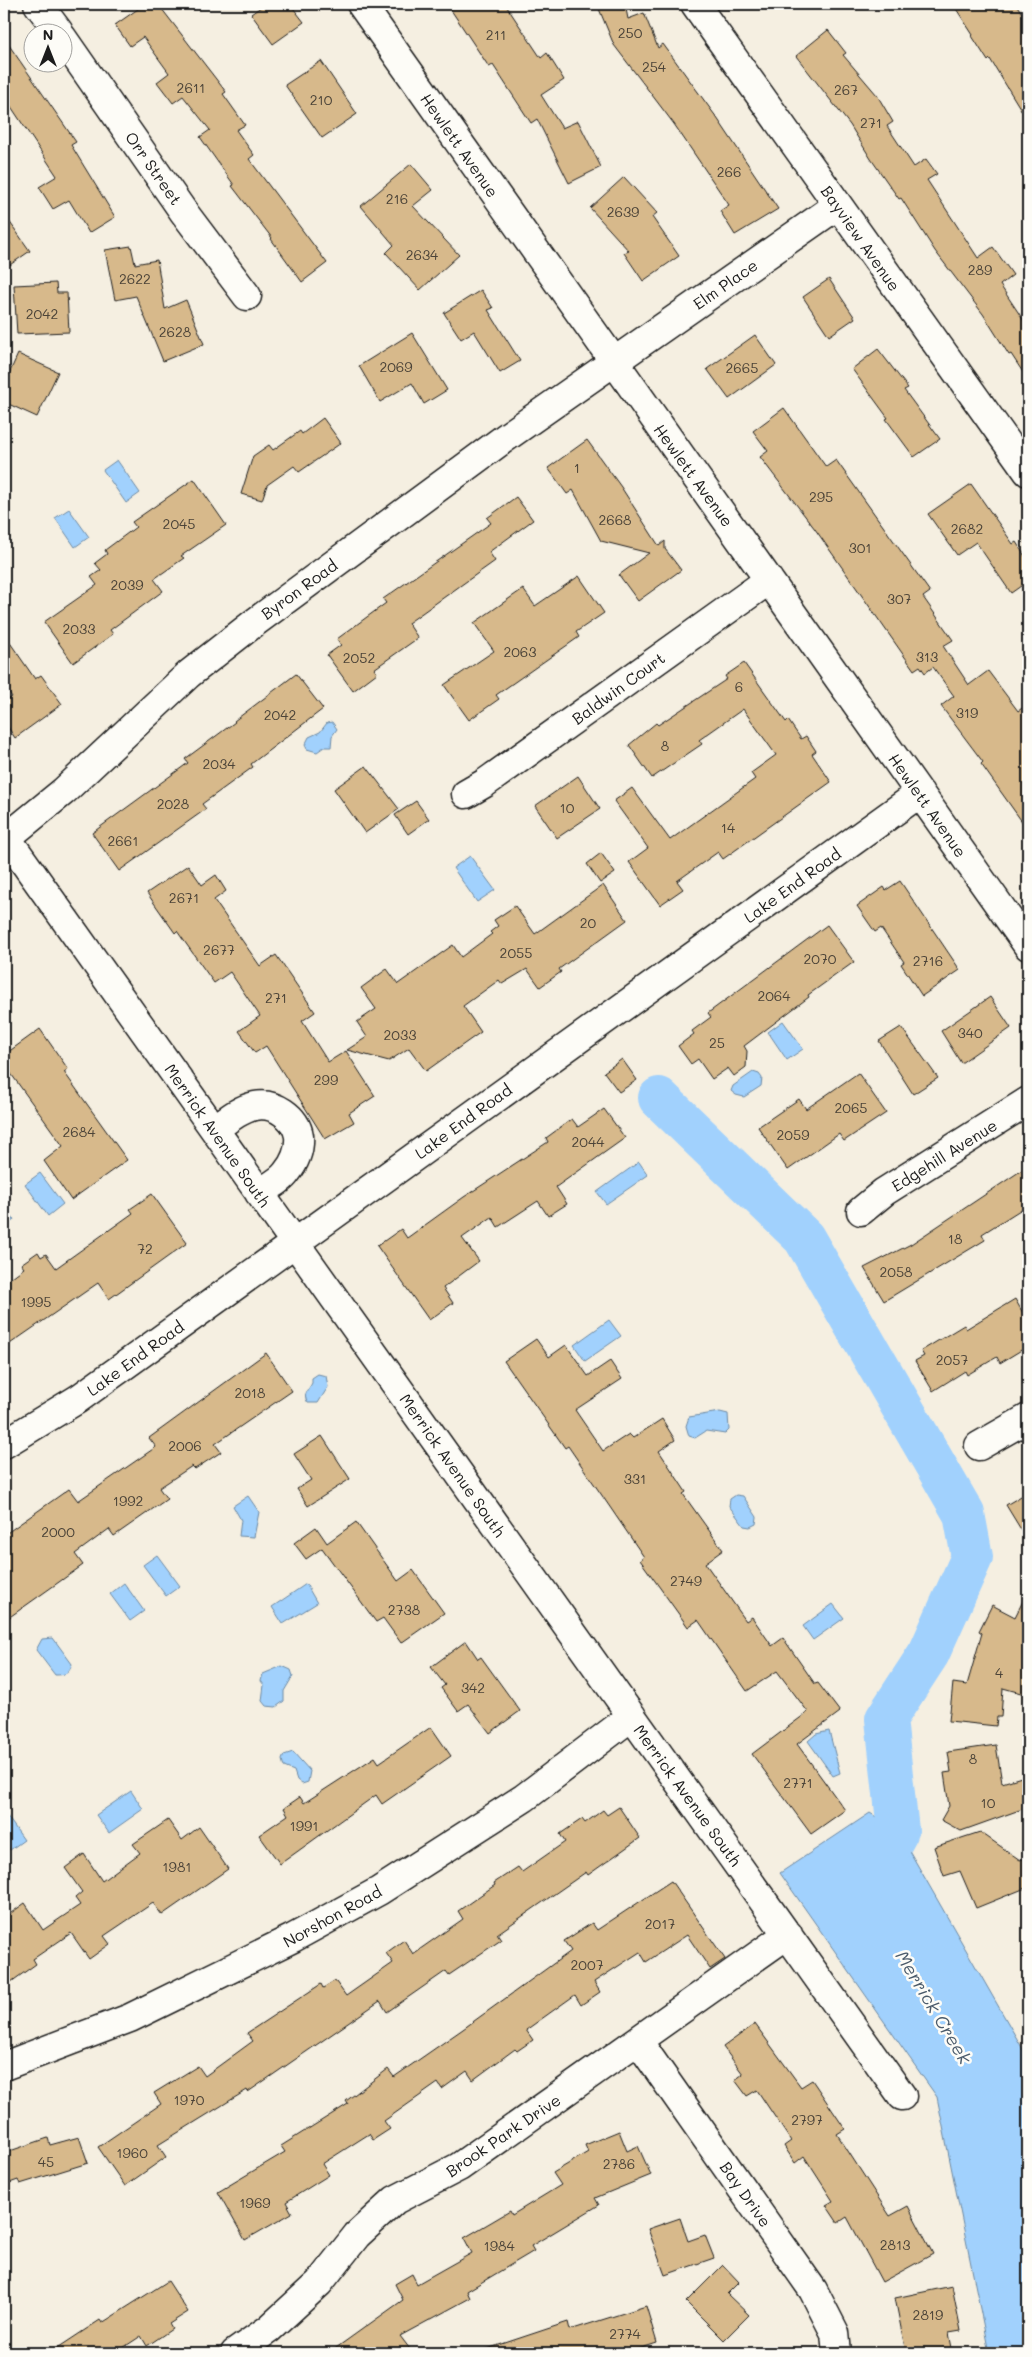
<svg xmlns="http://www.w3.org/2000/svg" width="1032" height="2357" font-family="Mali,sans-serif">
	<style>
		.water { fill: #a1d1fd; stroke: #6c89a3 }
		.lines { fill: none; stroke-linecap: round; stroke-linejoin: round }
		.river { stroke: #a1d1fd; stroke-width: 42 }
		.building { fill: #d7b98b; stroke: #1c1c1c }
		.minor-casing { stroke: #1c1c1c; stroke-width: 31 }
		.minor { stroke: #fdfcf7; stroke-width: 28 }
		.labels { text-anchor: middle; dominant-baseline: central; stroke-width: 5; stroke-linejoin: round; paint-order: stroke }
		.number-label { font-size: 14px; fill: #4b4338 }
		.street-label { font-size: 16px; fill: #1c1c1c; stroke: #fdfcf7 }
		.water-label { font-size: 18px; font-style: italic; fill: #4b5b6b; stroke: #fdfcf7 }
	</style>
	<rect width="100%" height="100%" fill="#f5efe1"/>
	<filter id="ink" filterUnits="userSpaceOnUse"><feTurbulence type="fractalNoise" baseFrequency=".02" numOctaves="2"/><feDisplacementMap in="SourceGraphic" scale="10" xChannelSelector="R" yChannelSelector="G"/><feConvolveMatrix kernelMatrix="1 2 1 2 8 2 1 2 1" color-interpolation-filters="sRGB"/></filter>
	<g filter="url(#ink)">
		<path class="water" d="M 117,460 L 140,493 L 126,503 L 103,470 Z
			M 69,509 L 89,537 L 75,547 L 55,518 Z
			M 332,722 L 337,729 L 332,736 L 331,747 L 324,747 L 317,752 L 307,749 L 305,745 L 309,737 L 320,732 L 327,723 Z
			M 470,856 L 495,890 L 477,902 L 453,868 Z
			M 783,1021 L 803,1049 L 787,1060 L 768,1032 Z
			M 753,1072 L 759,1074 L 762,1078 L 761,1086 L 744,1097 L 736,1095 L 731,1091 L 733,1086 Z
			M 639,1162 L 648,1175 L 606,1204 L 597,1192 Z
			M 40,1173 L 63,1204 L 48,1216 L 25,1184 Z
			M 4,1206 L 14,1220 L 4,1227 Z
			M 609,1320 L 621,1336 L 585,1361 L 574,1345 Z
			M 318,1374 L 326,1376 L 328,1387 L 318,1403 L 308,1403 C 302,1394 308,1391 312,1383 L 312,1378 Z
			M 720,1412 L 728,1414 L 729,1430 L 725,1434 L 706,1431 L 695,1438 L 689,1436 L 686,1426 L 689,1417 Z
			M 736,1495 L 743,1496 L 757,1517 L 756,1524 L 750,1527 L 744,1526 L 729,1506 L 730,1499 Z
			M 248,1496 L 259,1512 L 254,1537 L 239,1536 L 241,1520 L 233,1506 Z
			M 157,1555 L 180,1586 L 166,1596 L 143,1565 Z
			M 124,1583 L 144,1611 L 130,1621 L 110,1594 Z
			M 306,1584 L 317,1603 L 283,1624 L 272,1607 Z
			M 833,1604 L 844,1618 L 813,1640 L 803,1626 Z
			M 53,1638 L 72,1664 C 69,1674 65,1675 55,1675 L 36,1650 L 42,1639 Z
			M 282,1666 L 291,1670 L 293,1676 L 284,1691 L 284,1701 L 276,1707 L 266,1706 L 262,1701 L 264,1685 L 261,1681 L 263,1674 Z
			M 829,1731 L 840,1773 L 833,1776 L 808,1741 L 816,1734 Z
			M 293,1752 L 310,1771 L 308,1782 L 302,1784 L 297,1780 L 294,1771 L 284,1767 L 282,1760 L 284,1755 Z
			M 131,1791 L 143,1809 L 109,1833 L 96,1815 Z
			M 4,1812 L 24,1840 L 10,1850 L 4,1841 Z
			M 870,1813 L 898,1831 L 1028,2058 L 1028,2353 L 989,2353 L 937,2097 L 780,1873 Z"/>
		<g class="lines">
			<path class="river" d="M 659,1098 L 804,1238 L 964,1514 L 972,1557 L 929,1653 L 886,1719 L 898,1831 L 870,1882"/>
		</g>
		<path class="building" d="M 145,4 L 158,4 L 226,92 L 223,94 L 245,125 L 236,130 L 254,155 L 249,159 L 327,263 L 302,282 L 271,239 L 272,238 L 232,186 L 234,185 L 200,137 L 210,130 L 183,96 L 173,103 L 157,82 L 169,73 L 143,37 L 130,46 L 115,25 Z
			M 265,4 L 290,4 L 304,22 L 273,44 L 251,14 Z
			M 447,4 L 505,4 L 541,58 L 547,53 L 564,80 L 541,95 L 562,128 L 578,121 L 601,167 L 569,183 L 537,119 L 531,123 L 493,65 L 489,67 Z
			M 597,4 L 625,4 L 628,19 L 644,13 L 658,48 L 663,44 L 717,118 L 778,209 L 735,235 L 720,211 L 729,205 L 674,124 L 614,45 Z
			M 953,4 L 1016,4 L 1028,23 L 1028,121 L 990,59 L 988,61 L 972,36 L 973,35 Z
			M 828,30 L 846,53 L 843,55 L 877,95 L 893,122 L 887,126 L 914,167 L 926,159 L 937,174 L 927,180 L 978,258 L 993,247 L 1013,275 L 1000,285 L 1028,327 L 1028,380 L 1011,354 L 1009,355 L 983,314 L 935,251 L 901,198 L 899,199 L 871,159 L 850,125 L 796,56 Z
			M 4,38 L 76,142 L 71,145 L 115,217 L 89,233 L 69,200 L 53,209 L 39,187 L 57,176 L 4,96 Z
			M 321,61 L 357,114 L 322,138 L 285,85 Z
			M 411,164 L 433,190 L 413,206 L 459,255 L 420,290 L 386,253 L 394,245 L 361,206 Z
			M 624,177 L 657,213 L 652,217 L 679,256 L 643,281 L 624,253 L 629,251 L 590,208 Z
			M 4,214 L 30,251 L 4,269 Z
			M 131,246 L 135,264 L 157,260 L 165,309 L 186,300 L 204,344 L 163,361 L 136,296 L 115,300 L 105,250 Z
			M 829,279 L 855,318 L 829,336 L 803,297 Z
			M 56,283 L 57,293 L 67,293 L 69,332 L 17,334 L 14,285 Z
			M 481,290 L 493,308 L 488,310 L 520,361 L 500,373 L 474,331 L 461,339 L 444,313 Z
			M 412,333 L 447,390 L 424,404 L 412,383 L 380,402 L 359,366 Z
			M 755,335 L 776,365 L 729,399 L 707,369 Z
			M 878,349 L 908,388 L 904,390 L 940,439 L 914,457 L 886,419 L 888,418 L 852,369 Z
			M 18,354 L 58,372 L 37,417 L 4,402 L 4,385 Z
			M 784,408 L 826,467 L 836,460 L 930,592 L 923,597 L 953,640 L 943,646 L 969,685 L 988,671 L 1018,711 L 1028,704 L 1028,830 L 981,764 L 983,762 L 941,706 L 954,696 L 933,667 L 925,673 L 920,666 L 914,670 L 815,529 L 760,457 L 768,451 L 753,431 Z
			M 323,418 L 341,443 L 299,472 L 294,466 L 267,485 L 262,500 L 241,494 L 253,456 L 269,445 L 273,450 L 300,431 L 302,434 Z
			M 587,440 L 621,487 L 659,546 L 665,541 L 665,549 L 681,570 L 638,601 L 619,575 L 649,553 L 601,541 L 573,490 L 567,494 L 548,468 Z
			M 194,479 L 226,525 L 181,556 L 184,558 L 154,579 L 163,591 L 110,630 L 113,634 L 73,663 L 44,622 L 97,585 L 91,577 L 101,570 L 95,563 L 107,554 L 105,550 L 136,527 L 132,522 Z
			M 971,484 L 1013,544 L 1016,542 L 1028,561 L 1028,581 L 1011,593 L 976,542 L 957,555 L 928,514 Z
			M 516,497 L 533,520 L 489,552 L 495,561 L 408,623 L 418,638 L 374,669 L 377,673 L 353,691 L 327,655 L 341,645 L 337,639 L 386,603 L 383,599 L 491,523 L 487,518 Z
			M 579,576 L 604,613 L 576,632 L 579,637 L 496,695 L 499,699 L 469,720 L 444,685 L 494,651 L 474,623 L 523,589 L 535,606 Z
			M 4,634 L 35,679 L 41,675 L 62,704 L 15,738 L 4,721 L 4,702 L 12,697 L 4,685 Z
			M 744,663 L 786,722 L 788,720 L 801,739 L 806,736 L 816,751 L 812,754 L 831,782 L 723,859 L 718,852 L 677,881 L 683,889 L 660,905 L 629,862 L 648,848 L 614,801 L 632,788 L 670,840 L 755,779 L 751,773 L 776,755 L 743,709 L 699,740 L 702,744 L 652,778 L 629,745 L 656,723 L 658,725 L 727,679 L 725,676 Z
			M 296,674 L 323,709 L 251,764 L 253,767 L 202,804 L 206,809 L 119,871 L 92,833 L 188,763 L 185,759 L 235,722 L 234,721 Z
			M 366,766 L 399,809 L 365,833 L 334,789 Z
			M 578,776 L 600,809 L 557,838 L 535,806 Z
			M 416,801 L 429,819 L 408,834 L 395,815 Z
			M 601,853 L 615,873 L 600,883 L 587,864 Z
			M 188,865 L 202,885 L 216,875 L 226,891 L 214,900 L 260,966 L 276,955 L 315,1012 L 302,1021 L 328,1062 L 346,1051 L 375,1096 L 349,1113 L 354,1122 L 325,1139 L 266,1046 L 255,1053 L 239,1031 L 260,1016 L 230,972 L 214,983 L 177,931 L 175,933 L 147,893 Z
			M 900,881 L 960,970 L 922,996 L 901,964 L 904,962 L 881,928 L 875,932 L 857,906 L 884,887 L 886,890 Z
			M 603,885 L 627,920 L 559,969 L 561,972 L 540,987 L 527,969 L 502,984 L 499,980 L 463,1006 L 481,1032 L 426,1071 L 409,1048 L 389,1061 L 347,1050 L 367,1037 L 357,1022 L 376,1009 L 361,988 L 387,969 L 398,984 L 453,945 L 461,957 L 492,934 L 490,932 L 498,926 L 494,920 L 515,906 L 535,934 Z
			M 827,925 L 854,962 L 808,995 L 809,997 L 744,1046 L 747,1051 L 746,1067 L 734,1076 L 728,1068 L 712,1079 L 698,1059 L 691,1064 L 678,1046 L 694,1034 L 692,1031 L 711,1017 L 708,1013 Z
			M 990,997 L 1011,1028 L 961,1063 L 941,1031 Z
			M 901,1027 L 938,1078 L 913,1094 L 879,1041 Z
			M 40,1029 L 68,1069 L 64,1072 L 127,1160 L 71,1200 L 44,1161 L 63,1146 L 4,1064 L 4,1055 Z
			M 622,1059 L 637,1080 L 619,1092 L 604,1072 Z
			M 858,1073 L 886,1113 L 844,1141 L 839,1134 L 788,1170 L 758,1127 L 799,1099 L 806,1109 Z
			M 604,1109 L 625,1138 L 556,1187 L 567,1204 L 548,1216 L 538,1201 L 498,1227 L 492,1217 L 462,1238 L 479,1261 L 443,1288 L 453,1303 L 429,1320 L 377,1246 L 401,1229 L 407,1238 L 464,1197 L 548,1142 L 546,1138 L 572,1119 L 578,1127 Z
			M 1028,1166 L 1028,1205 L 982,1234 L 985,1240 L 884,1301 L 864,1268 L 911,1244 Z
			M 152,1194 L 187,1243 L 109,1299 L 98,1283 L 4,1348 L 4,1283 L 24,1268 L 21,1264 L 38,1252 L 41,1257 L 46,1254 L 56,1268 L 133,1213 L 130,1209 Z
			M 1015,1299 L 1028,1322 L 1028,1346 L 1000,1363 L 997,1357 L 967,1375 L 965,1371 L 933,1391 L 915,1361 L 924,1356 L 921,1351 L 964,1325 L 966,1329 Z
			M 536,1339 L 549,1357 L 566,1345 L 588,1376 L 610,1361 L 622,1379 L 575,1410 L 603,1451 L 629,1434 L 633,1438 L 662,1419 L 675,1440 L 659,1451 L 686,1492 L 683,1494 L 723,1550 L 705,1563 L 746,1621 L 752,1617 L 772,1646 L 783,1638 L 815,1684 L 818,1683 L 840,1712 L 797,1744 L 845,1810 L 811,1834 L 752,1754 L 808,1712 L 777,1671 L 747,1691 L 698,1620 L 688,1627 L 640,1560 L 644,1557 L 601,1494 L 568,1446 L 565,1448 L 504,1361 Z
			M 266,1353 L 292,1391 L 215,1444 L 221,1452 L 195,1469 L 192,1466 L 159,1488 L 167,1499 L 114,1536 L 109,1529 L 75,1554 L 83,1565 L 4,1621 L 4,1535 L 69,1489 L 78,1501 L 156,1447 L 149,1438 Z
			M 322,1436 L 350,1479 L 308,1506 L 297,1489 L 311,1480 L 294,1454 Z
			M 1028,1492 L 1028,1541 L 1006,1505 Z
			M 356,1522 L 398,1581 L 413,1570 L 444,1613 L 401,1643 L 383,1618 L 376,1622 L 322,1548 L 306,1559 L 294,1543 L 316,1527 L 327,1543 Z
			M 1028,1591 L 1028,1695 L 1003,1688 L 1001,1717 L 997,1717 L 996,1726 L 949,1721 L 953,1683 L 967,1685 L 982,1633 L 979,1631 L 992,1605 L 1015,1617 Z
			M 466,1641 L 478,1659 L 481,1657 L 520,1711 L 490,1733 L 468,1704 L 458,1711 L 441,1688 L 445,1685 L 431,1667 Z
			M 431,1727 L 451,1756 L 382,1804 L 376,1795 L 280,1864 L 259,1835 L 288,1815 L 284,1808 L 300,1797 L 304,1803 L 375,1757 L 379,1763 Z
			M 996,1745 L 1002,1783 L 1028,1775 L 1028,1807 L 961,1831 L 941,1820 L 949,1806 L 944,1773 L 951,1772 L 948,1752 Z
			M 619,1807 L 640,1838 L 588,1875 L 586,1872 L 497,1934 L 501,1940 L 449,1975 L 446,1971 L 387,2012 L 380,2001 L 248,2092 L 247,2090 L 158,2145 L 166,2157 L 125,2186 L 98,2147 L 161,2104 L 154,2093 L 198,2066 L 205,2076 L 253,2041 L 247,2033 L 321,1984 L 323,1988 L 334,1981 L 336,1982 L 346,1996 L 393,1963 L 386,1953 L 404,1940 L 413,1954 L 463,1919 L 458,1911 L 495,1885 L 494,1883 L 518,1867 L 522,1872 L 565,1842 L 560,1834 L 582,1819 L 585,1823 L 603,1810 L 607,1815 Z
			M 168,1820 L 182,1840 L 199,1827 L 228,1869 L 162,1915 L 153,1903 L 104,1936 L 110,1944 L 89,1959 L 71,1933 L 33,1959 L 36,1964 L 4,1987 L 4,1918 L 25,1903 L 43,1930 L 80,1905 L 75,1898 L 82,1892 L 65,1868 L 84,1854 L 102,1881 L 140,1853 L 133,1844 Z
			M 980,1832 L 1020,1860 L 1028,1857 L 1028,1887 L 976,1908 L 960,1871 L 944,1876 L 934,1847 Z
			M 671,1881 L 725,1959 L 710,1969 L 687,1935 L 646,1962 L 640,1952 L 594,1982 L 600,1992 L 581,2005 L 575,1995 L 526,2030 L 533,2040 L 517,2051 L 515,2049 L 473,2080 L 467,2071 L 442,2089 L 438,2083 L 384,2121 L 390,2129 L 373,2140 L 369,2134 L 322,2164 L 329,2175 L 286,2202 L 292,2213 L 245,2240 L 218,2192 L 285,2152 L 281,2146 L 348,2104 L 346,2101 L 388,2069 L 394,2077 L 463,2029 L 571,1951 L 564,1941 L 592,1923 L 597,1930 Z
			M 755,2024 L 801,2087 L 812,2080 L 845,2129 L 837,2134 L 890,2216 L 908,2206 L 933,2254 L 882,2282 L 847,2217 L 838,2223 L 826,2205 L 833,2201 L 804,2156 L 795,2163 L 784,2146 L 791,2141 L 757,2090 L 747,2096 L 735,2080 L 743,2074 L 723,2047 Z
			M 619,2131 L 627,2151 L 638,2146 L 651,2175 L 595,2198 L 599,2205 L 531,2246 L 534,2251 L 467,2291 L 470,2298 L 400,2336 L 413,2353 L 329,2353 L 403,2300 L 395,2284 L 412,2274 L 417,2284 L 472,2253 L 464,2238 L 510,2211 L 512,2215 L 561,2185 L 553,2173 L 588,2152 L 585,2145 Z
			M 79,2137 L 88,2163 L 20,2184 L 18,2180 L 4,2185 L 4,2153 L 48,2138 L 50,2145 Z
			M 680,2218 L 688,2241 L 705,2235 L 714,2258 L 665,2275 L 648,2229 Z
			M 723,2265 L 739,2282 L 727,2294 L 749,2315 L 724,2340 L 686,2302 Z
			M 168,2281 L 188,2312 L 169,2324 L 172,2329 L 147,2346 L 141,2336 L 115,2353 L 50,2353 L 100,2320 L 102,2323 Z
			M 952,2286 L 961,2331 L 949,2333 L 953,2353 L 906,2353 L 895,2298 Z
			M 646,2306 L 657,2343 L 626,2353 L 485,2353 L 484,2350 L 568,2322 L 570,2330 Z"/>
		<g class="lines">
			<g class="minor-casing">
				<path id="minor" d="M 38,4 L 59,32
					M 361,4 L 1028,946
					M 695,4 L 1028,472
					M 62,37 L 183,211 L 247,296
					M 466,794 L 485,783 L 769,580
					M 4,834 L 902,2096
					M 4,840 L 64,791 L 189,674 L 254,623 L 505,438 L 838,205
					M 215,1129 C 227,1120 240,1109 255,1106 C 274,1102 296,1117 299,1136 C 300,1149 295,1162 287,1172 C 281,1181 268,1187 259,1193
					M 861,1211 L 884,1192 L 1028,1101
					M 4,1444 L 78,1399 L 920,793
					M 979,1446 L 1028,1418
					M 638,2041 L 813,2290 L 835,2333 L 837,2353
					M 4,2066 L 130,2018 L 293,1938 L 379,1891 L 524,1798 L 632,1716
					M 235,2353 L 269,2329 L 319,2283 L 357,2235 L 395,2200 L 459,2167 L 788,1934"/>
			</g>
			<use href="#minor" class="minor"/>
		</g>
	</g>
	<g class="labels">
		<g class="number-label">
			<text x="630" y="32">250</text>
			<text x="496" y="34">211</text>
			<text x="654" y="66">254</text>
			<text x="191" y="87">2611</text>
			<text x="846" y="89">267</text>
			<text x="321" y="99">210</text>
			<text x="871" y="122">271</text>
			<text x="729" y="171">266</text>
			<text x="397" y="198">216</text>
			<text x="623" y="211">2639</text>
			<text x="422" y="254">2634</text>
			<text x="980" y="269">289</text>
			<text x="135" y="278">2622</text>
			<text x="42" y="313">2042</text>
			<text x="175" y="331">2628</text>
			<text x="396" y="366">2069</text>
			<text x="742" y="367">2665</text>
			<text x="577" y="467">1</text>
			<text x="821" y="496">295</text>
			<text x="615" y="519">2668</text>
			<text x="179" y="523">2045</text>
			<text x="967" y="528">2682</text>
			<text x="860" y="547">301</text>
			<text x="127" y="584">2039</text>
			<text x="899" y="598">307</text>
			<text x="79" y="628">2033</text>
			<text x="520" y="651">2063</text>
			<text x="927" y="656">313</text>
			<text x="359" y="657">2052</text>
			<text x="739" y="686">6</text>
			<text x="967" y="712">319</text>
			<text x="280" y="714">2042</text>
			<text x="665" y="745">8</text>
			<text x="219" y="763">2034</text>
			<text x="173" y="803">2028</text>
			<text x="567" y="807">10</text>
			<text x="728" y="827">14</text>
			<text x="123" y="840">2661</text>
			<text x="184" y="897">2671</text>
			<text x="588" y="922">20</text>
			<text x="219" y="949">2677</text>
			<text x="516" y="952">2055</text>
			<text x="820" y="958">2070</text>
			<text x="928" y="960">2716</text>
			<text x="774" y="995">2064</text>
			<text x="276" y="997">271</text>
			<text x="970" y="1032">340</text>
			<text x="400" y="1034">2033</text>
			<text x="717" y="1042">25</text>
			<text x="326" y="1079">299</text>
			<text x="851" y="1107">2065</text>
			<text x="79" y="1131">2684</text>
			<text x="793" y="1134">2059</text>
			<text x="588" y="1141">2044</text>
			<text x="955" y="1238">18</text>
			<text x="145" y="1248">72</text>
			<text x="896" y="1271">2058</text>
			<text x="36" y="1301">1995</text>
			<text x="952" y="1359">2057</text>
			<text x="250" y="1392">2018</text>
			<text x="185" y="1445">2006</text>
			<text x="635" y="1478">331</text>
			<text x="128" y="1500">1992</text>
			<text x="58" y="1531">2000</text>
			<text x="686" y="1580">2749</text>
			<text x="404" y="1609">2738</text>
			<text x="999" y="1672">4</text>
			<text x="473" y="1687">342</text>
			<text x="973" y="1758">8</text>
			<text x="798" y="1782">2771</text>
			<text x="988" y="1802">10</text>
			<text x="304" y="1825">1991</text>
			<text x="177" y="1866">1981</text>
			<text x="660" y="1923">2017</text>
			<text x="587" y="1964">2007</text>
			<text x="189" y="2099">1970</text>
			<text x="807" y="2119">2797</text>
			<text x="132" y="2152">1960</text>
			<text x="46" y="2161">45</text>
			<text x="619" y="2163">2786</text>
			<text x="255" y="2202">1969</text>
			<text x="895" y="2244">2813</text>
			<text x="499" y="2245">1984</text>
			<text x="928" y="2314">2819</text>
			<text x="625" y="2333">2774</text>
		</g>
		<g class="street-label">
			<text transform="translate(460 145) rotate(55)">Hewlett Avenue</text>
			<text transform="translate(154 168) rotate(55)">Orr Street</text>
			<text transform="translate(861 238) rotate(55)">Bayview Avenue</text>
			<text transform="translate(725 284) rotate(-35)">Elm Place</text>
			<text transform="translate(694 475) rotate(54)">Hewlett Avenue</text>
			<text transform="translate(299 589) rotate(-36)">Byron Road</text>
			<text transform="translate(618 688) rotate(-36)">Baldwin Court</text>
			<text transform="translate(928 805) rotate(55)">Hewlett Avenue</text>
			<text transform="translate(792 885) rotate(-36)">Lake End Road</text>
			<text transform="translate(463 1121) rotate(-36)">Lake End Road</text>
			<text transform="translate(218 1135) rotate(55)">Merrick Avenue South</text>
			<text transform="translate(944 1155) rotate(-32)">Edgehill Avenue</text>
			<text transform="translate(135 1358) rotate(-36)">Lake End Road</text>
			<text transform="translate(453 1465) rotate(55)">Merrick Avenue South</text>
			<text transform="translate(688 1795) rotate(54)">Merrick Avenue South</text>
			<text transform="translate(332 1916) rotate(-29)">Norshon Road</text>
			<text transform="translate(503 2135) rotate(-34)">Brook Park Drive</text>
			<text transform="translate(746 2194) rotate(55)">Bay Drive</text>
		</g>
		<g class="water-label">
			<text transform="translate(934 2007) rotate(59)">Merrick Creek</text>
		</g>
	</g>
	<rect width="1032" height="2357" fill="none" stroke="#fdfcf7" stroke-width="20"/>
	<rect x="10" y="10" width="1012" height="2337" fill="none" stroke="#1c1c1c" stroke-width="2" filter="url(#ink)"/>
	<g transform="translate(48 48)"><circle r="24" fill="#fdfcf7" stroke="#a3a29f"/>
	<path d="M0-4L9 19L0 12L-9 19Z" fill="#1c1c1c"/>
	<text y="-8" font-size="14" font-weight="bold" text-anchor="middle" fill="#1c1c1c">N</text>
	</g>
</svg>
